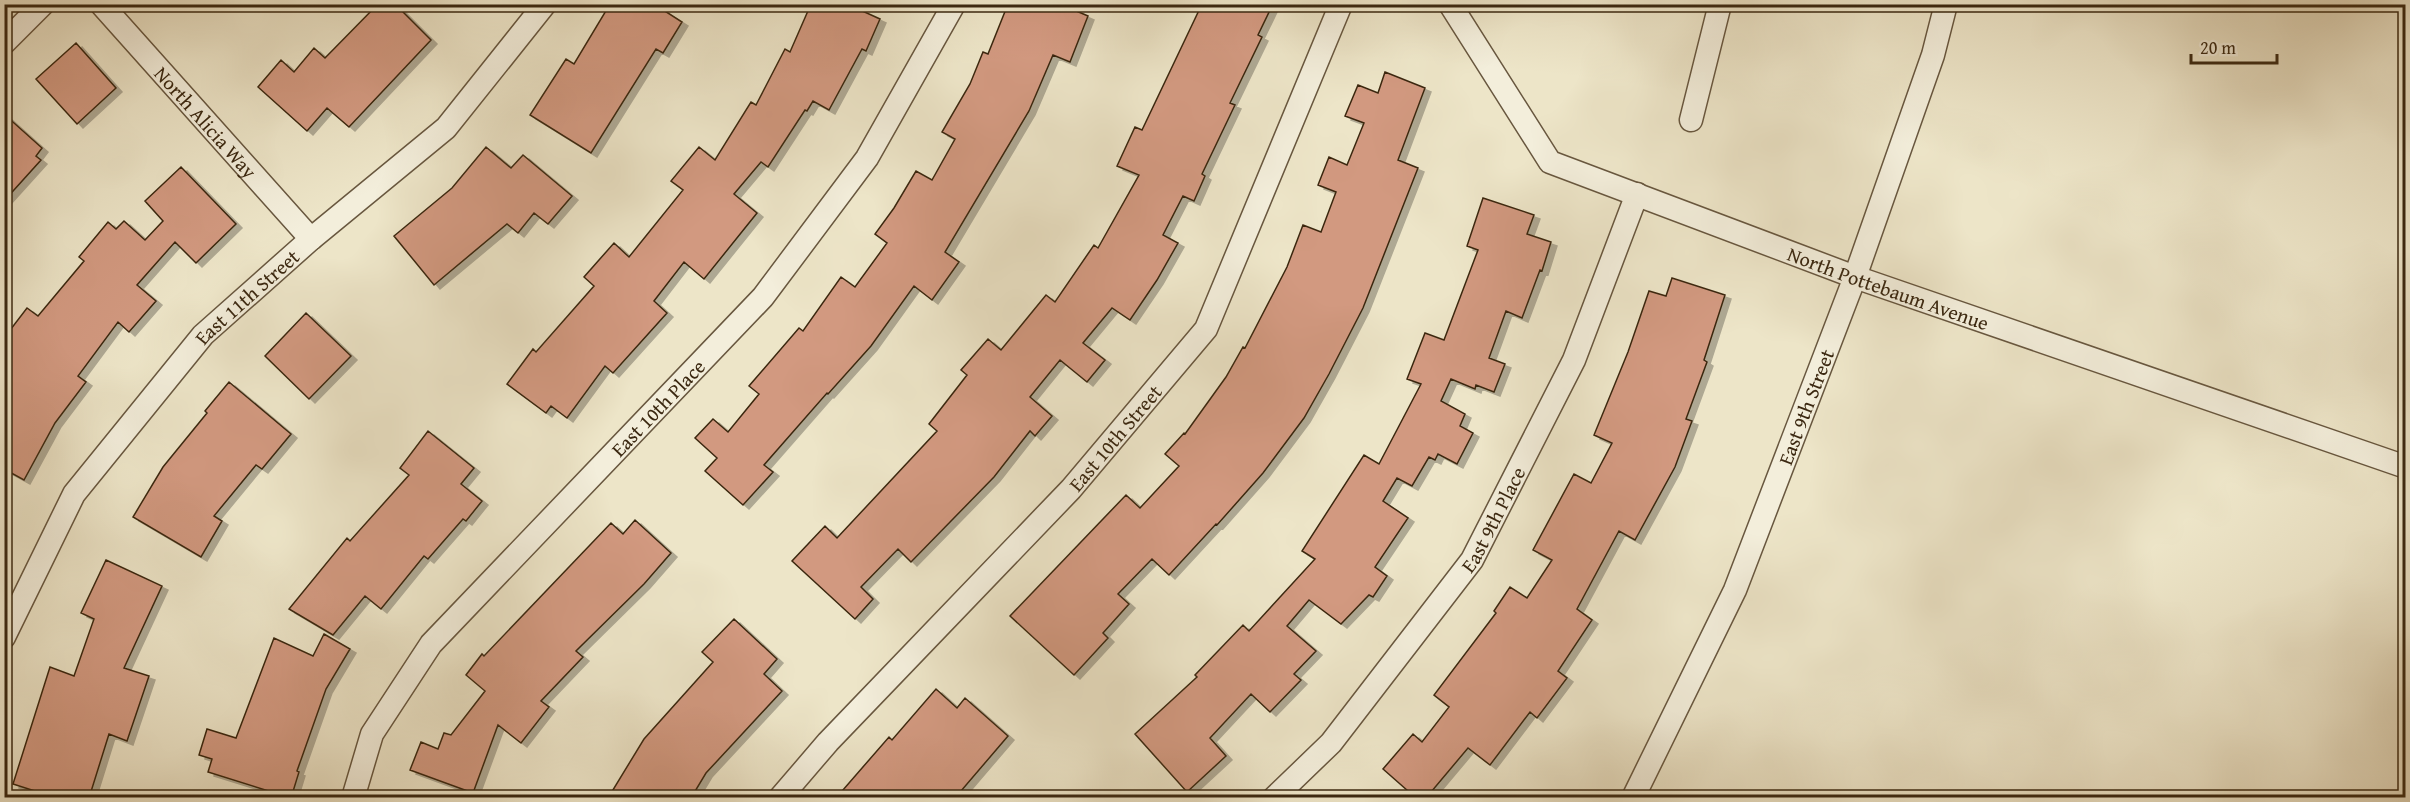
<svg xmlns="http://www.w3.org/2000/svg" width="2410" height="802" font-family="'Gentium Book Plus',serif">
	<style>
		.building { fill: #d29980; stroke: #3b2811; stroke-width: 1.5; filter: url(#shadow) }
		.lines { fill: none; stroke-linecap: round; stroke-linejoin: round }
		.street-casing { stroke: #68573f; stroke-width: 25 }
		.street { stroke: #f3eedb; stroke-width: 22 }
		.labels { text-anchor: middle; dominant-baseline: central; stroke-width: 4.5; stroke-linejoin: round; paint-order: stroke }
		.street-label { font-size: 20px; fill: #3b2811; stroke: #f3eedb }
	</style>
	<defs>
		<filter id="shadow"><feDropShadow dx="6" dy="4" stdDeviation="0" flood-color="#0004"/></filter>
	</defs>
	<rect width="100%" height="100%" fill="#ede5c8"/>
	<filter id="stains"><feTurbulence type="fractalNoise" baseFrequency=".00333" numOctaves="4"/><feColorMatrix values="0 0 0 0 .2 0 0 0 0 .09 0 0 0 0 .02 0 0 0 .5 -.17"/></filter>
	<radialGradient id="worn" r=".72"><stop offset=".6" stop-color="#630" stop-opacity="0"/><stop offset="1" stop-color="#630" stop-opacity=".3"/></radialGradient>
	<path class="building" d="M 378,4 L 395,4 L 431,40 L 349,127 L 327,108 L 307,131 L 258,87 L 281,60 L 294,72 L 314,48 L 325,58 Z
		M 610,4 L 654,4 L 682,22 L 663,53 L 656,49 L 591,153 L 530,115 L 566,59 L 574,64 Z
		M 811,4 L 847,4 L 880,19 L 866,51 L 862,49 L 829,110 L 813,101 L 807,111 L 805,110 L 768,167 L 761,162 L 734,194 L 757,213 L 704,279 L 684,262 L 654,301 L 667,313 L 613,373 L 605,366 L 567,418 L 551,406 L 546,413 L 507,384 L 533,349 L 536,352 L 594,286 L 584,277 L 614,243 L 629,257 L 683,190 L 671,181 L 699,147 L 715,160 L 751,102 L 756,105 L 785,49 L 790,52 Z
		M 1008,4 L 1060,4 L 1088,16 L 1070,62 L 1053,55 L 1029,111 L 945,252 L 959,262 L 932,300 L 914,286 L 871,346 L 828,394 L 827,393 L 764,465 L 773,472 L 743,505 L 705,471 L 717,458 L 695,438 L 713,419 L 728,432 L 759,394 L 749,386 L 799,328 L 803,331 L 841,277 L 855,287 L 887,243 L 875,234 L 894,208 L 916,171 L 932,180 L 955,139 L 942,132 L 970,84 L 983,52 L 988,54 Z
		M 1202,4 L 1273,4 L 1258,35 L 1262,37 L 1230,103 L 1235,105 L 1202,174 L 1205,176 L 1194,201 L 1183,196 L 1163,235 L 1178,243 L 1157,280 L 1130,320 L 1112,308 L 1083,343 L 1105,360 L 1087,382 L 1060,360 L 1030,397 L 1052,416 L 1035,436 L 1030,431 L 994,477 L 911,562 L 898,549 L 861,587 L 873,599 L 855,619 L 792,561 L 825,526 L 837,538 L 937,431 L 929,424 L 967,375 L 961,370 L 988,339 L 1001,350 L 1046,295 L 1055,302 L 1094,245 L 1098,248 L 1139,175 L 1117,166 L 1135,127 L 1142,130 Z
		M 76,43 L 116,88 L 77,124 L 36,79 Z
		M 1385,72 L 1425,88 L 1398,160 L 1418,168 L 1363,308 L 1329,374 L 1304,418 L 1263,473 L 1217,525 L 1216,524 L 1169,575 L 1152,559 L 1118,594 L 1129,604 L 1103,633 L 1108,638 L 1074,675 L 1010,616 L 1126,495 L 1140,508 L 1179,466 L 1165,454 L 1184,433 L 1185,434 L 1226,377 L 1243,347 L 1245,348 L 1287,267 L 1303,225 L 1321,232 L 1336,192 L 1318,185 L 1329,157 L 1347,165 L 1364,123 L 1345,116 L 1358,85 L 1378,93 Z
		M 4,114 L 42,148 L 36,156 L 41,160 L 4,201 Z
		M 486,147 L 511,168 L 523,155 L 572,196 L 548,224 L 534,213 L 518,233 L 507,224 L 434,285 L 394,236 L 452,188 Z
		M 181,167 L 236,224 L 196,263 L 175,242 L 137,285 L 156,301 L 129,332 L 118,322 L 78,376 L 86,382 L 55,423 L 24,480 L 4,469 L 4,338 L 27,308 L 38,316 L 84,261 L 79,257 L 108,222 L 116,229 L 124,221 L 145,240 L 163,221 L 145,201 Z
		M 1483,198 L 1534,215 L 1527,234 L 1551,242 L 1542,271 L 1540,270 L 1522,318 L 1506,311 L 1489,358 L 1505,364 L 1494,392 L 1476,385 L 1475,389 L 1451,379 L 1441,401 L 1465,414 L 1460,426 L 1473,433 L 1457,464 L 1438,454 L 1435,460 L 1429,457 L 1412,486 L 1397,478 L 1383,501 L 1408,518 L 1375,567 L 1387,576 L 1373,597 L 1369,595 L 1341,624 L 1309,600 L 1287,626 L 1316,651 L 1294,674 L 1301,680 L 1270,712 L 1251,694 L 1210,738 L 1226,756 L 1187,792 L 1135,734 L 1197,677 L 1195,675 L 1243,625 L 1249,631 L 1315,559 L 1302,551 L 1364,455 L 1379,464 L 1421,384 L 1407,379 L 1425,333 L 1444,340 L 1478,250 L 1467,246 Z
		M 1672,278 L 1725,295 L 1704,360 L 1707,362 L 1686,419 L 1692,421 L 1675,467 L 1635,540 L 1619,531 L 1577,609 L 1592,620 L 1558,671 L 1567,678 L 1537,718 L 1530,712 L 1490,765 L 1468,748 L 1426,798 L 1416,798 L 1383,769 L 1413,734 L 1422,742 L 1449,707 L 1434,695 L 1496,613 L 1494,611 L 1510,587 L 1527,598 L 1552,560 L 1533,550 L 1574,474 L 1591,483 L 1612,443 L 1594,435 L 1628,352 L 1649,291 L 1666,296 Z
		M 306,313 L 351,356 L 309,399 L 265,356 Z
		M 229,382 L 291,434 L 262,469 L 256,465 L 214,516 L 222,521 L 201,557 L 133,517 L 163,467 L 207,413 L 205,411 Z
		M 428,431 L 474,468 L 461,484 L 482,501 L 466,521 L 463,519 L 428,559 L 424,556 L 381,609 L 365,596 L 333,635 L 289,609 L 347,538 L 350,541 L 409,475 L 400,468 Z
		M 635,520 L 671,553 L 644,584 L 576,651 L 583,657 L 541,701 L 549,707 L 521,743 L 498,725 L 473,793 L 410,770 L 421,742 L 438,749 L 444,733 L 451,735 L 485,691 L 466,675 L 482,654 L 484,656 L 611,523 L 623,534 Z
		M 106,560 L 162,586 L 124,668 L 149,676 L 127,741 L 109,734 L 89,798 L 36,798 L 38,792 L 13,784 L 50,667 L 74,676 L 94,619 L 81,613 Z
		M 734,619 L 777,659 L 764,674 L 782,691 L 706,773 L 691,798 L 608,798 L 644,739 L 713,662 L 702,652 Z
		M 324,634 L 350,649 L 326,689 L 297,771 L 299,772 L 291,798 L 208,772 L 212,759 L 199,755 L 207,729 L 236,738 L 274,638 L 313,656 Z
		M 936,689 L 957,708 L 965,698 L 1008,736 L 955,798 L 836,798 L 889,737 L 892,740 Z"/>
	<g class="lines">
		<g class="street-casing">
			<g id="street">
				<path id="s1" d="M 101,4 L 311,239"/>
				<path id="s2" d="M 1450,4 L 1550,162 L 1855,277 L 2406,467"/>
				<path d="M 4,43 L 43,4"/>
				<path d="M 1691,120 L 1720,4"/>
				<path id="s3" d="M 4,637 L 74,494 L 203,335 L 311,239 L 446,128 L 545,4"/>
				<path id="s4" d="M 353,798 L 372,734 L 431,644 L 763,297 L 867,158 L 954,4"/>
				<path id="s5" d="M 780,798 L 828,742 L 1071,489 L 1206,329 L 1341,4"/>
				<path id="s6" d="M 1274,798 L 1331,743 L 1472,560 L 1574,360 L 1637,194"/>
				<path id="s7" d="M 1633,798 L 1735,590 L 1855,277 L 1933,55 L 1946,4"/>
			</g>
		</g>
		<use href="#street" class="street"/>
	</g>
	<g class="labels">
		<g class="street-label">
			<text stroke="none"><textPath href="#s1" startOffset="158">North Alicia Way</textPath></text>
			<text stroke="none"><textPath href="#s2" startOffset="548">North Pottebaum Avenue</textPath></text>
			<text stroke="none"><textPath href="#s3" startOffset="422">East 11th Street</textPath></text>
			<text stroke="none"><textPath href="#s4" startOffset="502">East 10th Place</textPath></text>
			<text stroke="none"><textPath href="#s7" startOffset="428">East 9th Street</textPath></text>
			<text stroke="none"><textPath href="#s5" startOffset="492">East 10th Street</textPath></text>
			<text stroke="none"><textPath href="#s6" startOffset="356">East 9th Place</textPath></text>
		</g>
	</g>
	<rect width="2410" height="802" fill="none" stroke="#ede5c8" stroke-width="24"/>
	<rect x="6" y="6" width="2398" height="790" fill="none" stroke="#3b2811" stroke-width="3"/>
	<rect x="12" y="12" width="2386" height="778" fill="none" stroke="#3b2811" stroke-width="1.5"/>
	<path d="M2191 54v9h86v-9" fill="none" stroke="#3b2811" stroke-width="3"/>
	<text x="2200" y="54" font-size="18" fill="#3b2811" stroke="#f3eedb" stroke-width="4.5" paint-order="stroke">20 m</text>
	<rect width="100%" height="100%" filter="url(#stains)"/>
	<rect width="100%" height="100%" fill="url(#worn)"/>
</svg>
